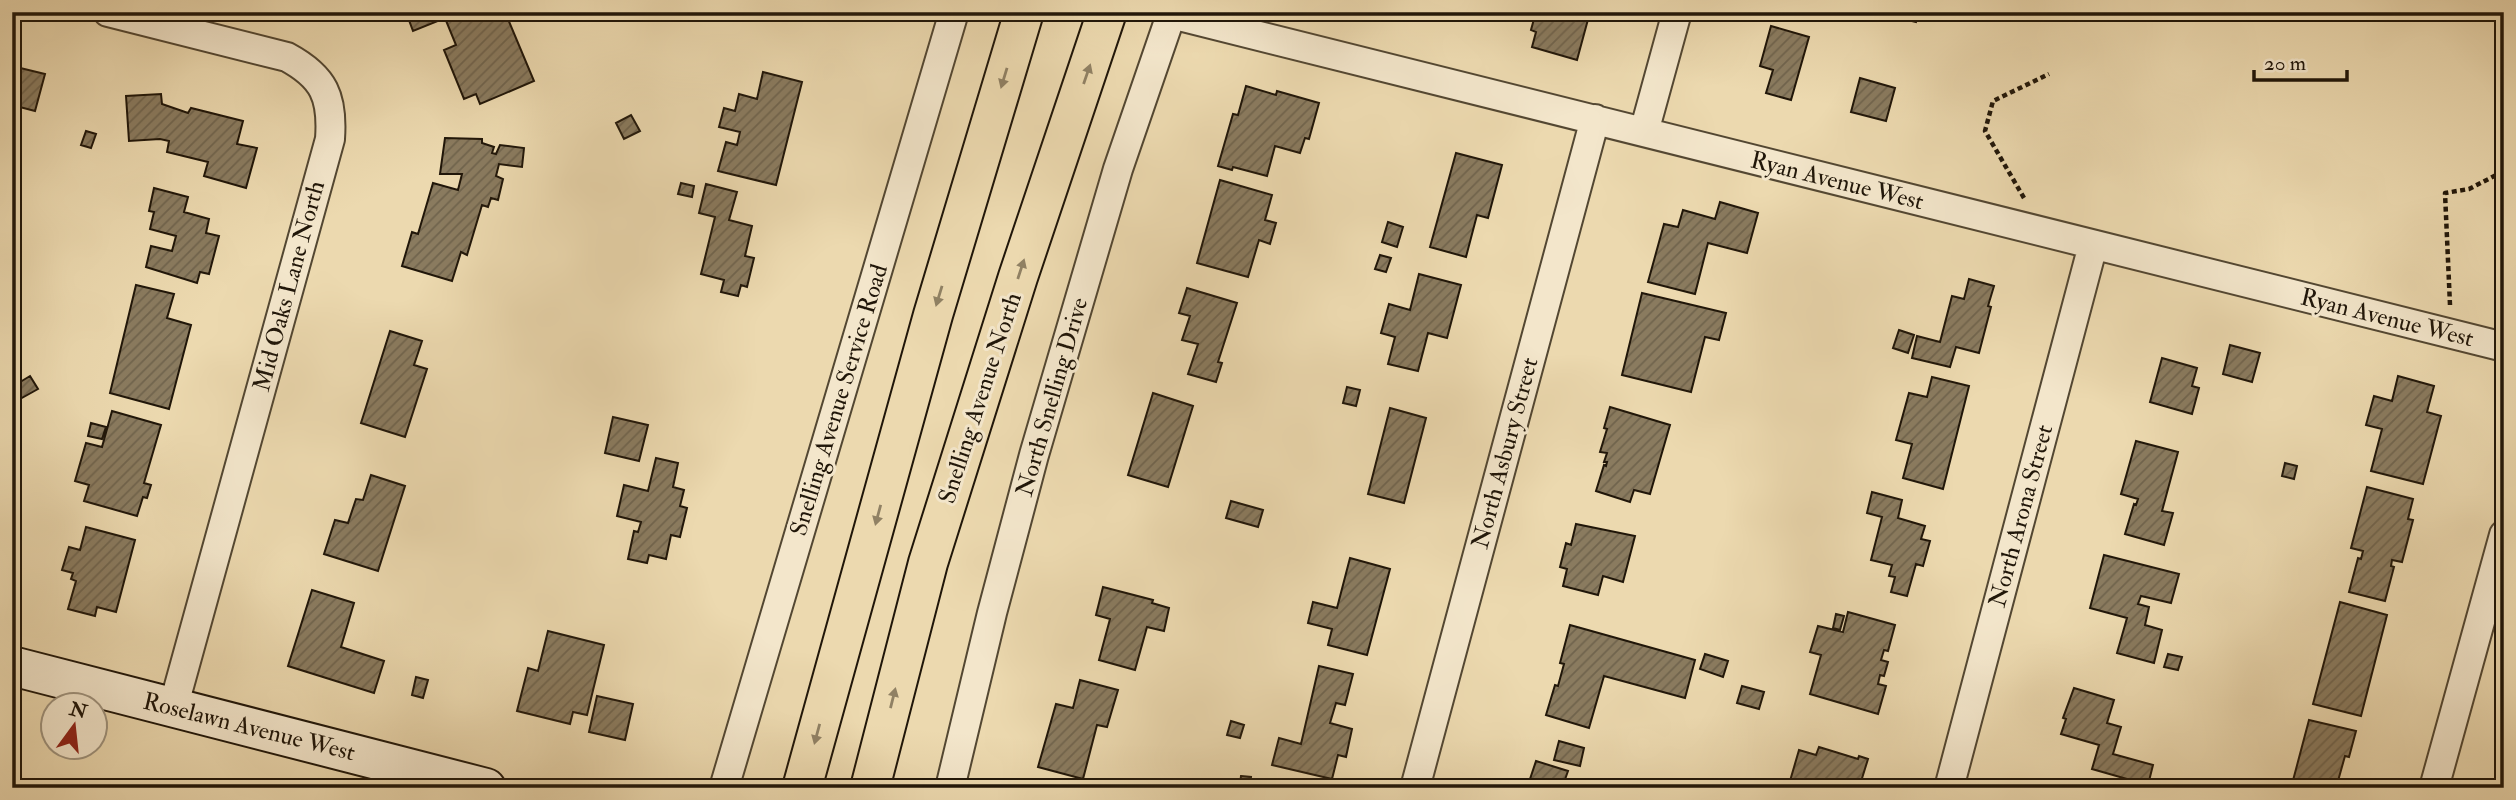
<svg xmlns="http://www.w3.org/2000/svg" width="2516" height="800" font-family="'IM FELL Double Pica',serif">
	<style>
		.building { fill: url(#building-hatch); stroke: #201609; stroke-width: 2 }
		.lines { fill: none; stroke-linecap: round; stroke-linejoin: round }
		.street-casing { stroke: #534732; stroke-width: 32 }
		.secondary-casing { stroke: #201609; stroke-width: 42 }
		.primary-casing { stroke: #201609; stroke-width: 42 }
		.path { stroke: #201609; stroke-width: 4.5; stroke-dasharray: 5 3.5; stroke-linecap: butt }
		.street { stroke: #f3e6cb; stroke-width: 28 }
		.secondary { stroke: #f3e6cb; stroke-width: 38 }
		.primary { stroke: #ecd9af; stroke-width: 38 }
		.oneway { fill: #908164 }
		.labels { text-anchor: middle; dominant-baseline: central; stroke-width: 6; stroke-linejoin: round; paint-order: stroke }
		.street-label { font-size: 24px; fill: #201609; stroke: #f3e6cb }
	</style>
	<defs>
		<pattern id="building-hatch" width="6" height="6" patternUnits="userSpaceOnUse" patternTransform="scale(1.75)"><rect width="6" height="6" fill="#8a7b5f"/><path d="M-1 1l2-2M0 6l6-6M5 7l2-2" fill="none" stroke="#70644d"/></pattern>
	</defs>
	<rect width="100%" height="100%" fill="#ecd9af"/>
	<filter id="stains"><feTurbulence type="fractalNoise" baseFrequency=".00286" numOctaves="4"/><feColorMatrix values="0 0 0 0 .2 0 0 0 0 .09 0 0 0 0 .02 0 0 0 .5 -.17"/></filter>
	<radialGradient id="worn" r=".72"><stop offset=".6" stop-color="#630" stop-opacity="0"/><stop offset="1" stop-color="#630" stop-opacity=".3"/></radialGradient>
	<path class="building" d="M 406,12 L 505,12 L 534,81 L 480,104 L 476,94 L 464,99 L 444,50 L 456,45 L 445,18 L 413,31 Z
		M 1532,12 L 1590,12 L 1577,60 L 1532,47 L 1536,32 L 1531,30 L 1534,19 L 1530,18 Z
		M 1902,12 L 1919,12 L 1916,22 L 1900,18 Z
		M 1771,26 L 1809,37 L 1791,100 L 1766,93 L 1773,70 L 1760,66 Z
		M 12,66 L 45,74 L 35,111 L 12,105 Z
		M 763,72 L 802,82 L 776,185 L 718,171 L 726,142 L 737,145 L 740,132 L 719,127 L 724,108 L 735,111 L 739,94 L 757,99 Z
		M 1860,78 L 1895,88 L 1886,121 L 1851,112 Z
		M 1246,86 L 1276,95 L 1277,91 L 1319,103 L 1309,139 L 1305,138 L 1300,153 L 1275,146 L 1267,176 L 1233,167 L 1232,170 L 1218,166 L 1233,114 L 1238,115 Z
		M 161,94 L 162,104 L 188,113 L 191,108 L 243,121 L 237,144 L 257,148 L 246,188 L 204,176 L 208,162 L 167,152 L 169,141 L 160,139 L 129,141 L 126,96 Z
		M 631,115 L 640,131 L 624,139 L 616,123 Z
		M 86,131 L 96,134 L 91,148 L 81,145 Z
		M 445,138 L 482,139 L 482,143 L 494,147 L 492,153 L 496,154 L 500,145 L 524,148 L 522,167 L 499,164 L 496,176 L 503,179 L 498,200 L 491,198 L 488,207 L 482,205 L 467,255 L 461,252 L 452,281 L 402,266 L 412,232 L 418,234 L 433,183 L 458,190 L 462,174 L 440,174 Z
		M 1456,153 L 1502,165 L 1488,218 L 1477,215 L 1466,257 L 1430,247 Z
		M 1220,180 L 1272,195 L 1265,220 L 1276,223 L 1270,244 L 1259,240 L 1248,277 L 1197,263 Z
		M 681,183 L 694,186 L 692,197 L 678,194 Z
		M 706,184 L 737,192 L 729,220 L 752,226 L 745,256 L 754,258 L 747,287 L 741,285 L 738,296 L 721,292 L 724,280 L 701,274 L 715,217 L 699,213 Z
		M 154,188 L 188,197 L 184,212 L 209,219 L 206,233 L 219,236 L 209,274 L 200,272 L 197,283 L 146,267 L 151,246 L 172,251 L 176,236 L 150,229 L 154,212 L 149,211 Z
		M 1720,202 L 1758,213 L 1747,253 L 1708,243 L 1695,294 L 1648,282 L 1664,224 L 1678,227 L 1683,210 L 1715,219 Z
		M 1388,222 L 1403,227 L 1397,247 L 1382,242 Z
		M 1380,255 L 1391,258 L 1386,272 L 1375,269 Z
		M 1419,274 L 1461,285 L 1447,338 L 1428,333 L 1418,371 L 1388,364 L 1395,337 L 1381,333 L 1389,304 L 1410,310 Z
		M 1969,279 L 1994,286 L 1988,306 L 1991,307 L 1979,353 L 1956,347 L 1950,367 L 1912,358 L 1917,336 L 1940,342 L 1952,296 L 1964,299 Z
		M 136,285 L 174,294 L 167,318 L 191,325 L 169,409 L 110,393 Z
		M 1187,288 L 1237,303 L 1218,362 L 1222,363 L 1216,382 L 1188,374 L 1198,344 L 1182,340 L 1190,316 L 1179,313 Z
		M 1642,293 L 1726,313 L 1719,340 L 1705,337 L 1691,392 L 1622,375 Z
		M 1899,330 L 1914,335 L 1908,353 L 1893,348 Z
		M 390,331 L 422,341 L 414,365 L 427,369 L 405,437 L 361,423 Z
		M 2230,345 L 2260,353 L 2252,382 L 2223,374 Z
		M 2162,358 L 2197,368 L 2192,386 L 2199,388 L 2192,414 L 2150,402 Z
		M 30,376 L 38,389 L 20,399 L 12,387 Z
		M 2398,376 L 2434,386 L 2427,412 L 2441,416 L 2423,484 L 2371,471 L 2382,429 L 2366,425 L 2374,396 L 2392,401 Z
		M 1932,377 L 1969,386 L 1943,489 L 1903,478 L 1912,444 L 1896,440 L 1909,393 L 1927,397 Z
		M 1347,387 L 1360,390 L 1356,406 L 1343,403 Z
		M 1153,393 L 1193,406 L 1168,487 L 1128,475 Z
		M 1610,407 L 1670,425 L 1650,494 L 1634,490 L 1630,502 L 1596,491 L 1604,465 L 1606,466 L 1607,462 L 1604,462 L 1607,453 L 1600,452 L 1607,429 L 1604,428 Z
		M 1390,408 L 1426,418 L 1404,503 L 1368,494 Z
		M 112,411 L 161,425 L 144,483 L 151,485 L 147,498 L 143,497 L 137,516 L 84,501 L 89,485 L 75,481 L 86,443 L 102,447 Z
		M 613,417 L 648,425 L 639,461 L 605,453 Z
		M 91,423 L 106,427 L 102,439 L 88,436 Z
		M 2136,441 L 2178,452 L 2162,511 L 2173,513 L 2164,545 L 2125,534 L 2134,504 L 2136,505 L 2138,499 L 2121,494 Z
		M 656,458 L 678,463 L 673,487 L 684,490 L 680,506 L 687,508 L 680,537 L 671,535 L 666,559 L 649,555 L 647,563 L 628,559 L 634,531 L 638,532 L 641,522 L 617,516 L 624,485 L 648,491 Z
		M 2285,463 L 2297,466 L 2294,479 L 2282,476 Z
		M 371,475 L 405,486 L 378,571 L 324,554 L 335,520 L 348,523 L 356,499 L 363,500 Z
		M 2367,487 L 2413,499 L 2408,519 L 2413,520 L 2402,562 L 2392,560 L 2391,566 L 2394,567 L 2385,601 L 2349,592 L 2358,558 L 2361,559 L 2363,551 L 2351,548 Z
		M 1872,492 L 1902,500 L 1898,518 L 1925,526 L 1921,539 L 1930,541 L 1923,566 L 1916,564 L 1907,596 L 1891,592 L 1895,577 L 1889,576 L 1892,565 L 1871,560 L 1882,517 L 1867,513 Z
		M 1231,501 L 1263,510 L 1258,527 L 1226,518 Z
		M 1576,524 L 1635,536 L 1623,582 L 1603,576 L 1598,595 L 1563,586 L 1567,569 L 1560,567 L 1566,543 L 1571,545 Z
		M 86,527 L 135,540 L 116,612 L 97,607 L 95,616 L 68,609 L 76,581 L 71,579 L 73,573 L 62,570 L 69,547 L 80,550 Z
		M 2104,555 L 2179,574 L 2171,603 L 2141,596 L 2138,604 L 2149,607 L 2145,625 L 2162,630 L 2154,663 L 2117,653 L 2127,618 L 2090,608 Z
		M 1350,558 L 1390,569 L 1367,655 L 1328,645 L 1332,629 L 1308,623 L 1313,602 L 1337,608 Z
		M 1103,587 L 1153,600 L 1152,603 L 1169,608 L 1164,631 L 1147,627 L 1135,670 L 1099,660 L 1110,619 L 1096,615 Z
		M 312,590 L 354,603 L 341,647 L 384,661 L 374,693 L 288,666 Z
		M 2340,602 L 2387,615 L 2361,716 L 2313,704 Z
		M 1848,612 L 1895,625 L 1888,651 L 1884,650 L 1881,660 L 1888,662 L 1884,676 L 1880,675 L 1878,684 L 1886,686 L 1878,714 L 1810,694 L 1821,655 L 1810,652 L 1818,626 L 1843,632 Z
		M 1836,614 L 1844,616 L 1840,630 L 1833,628 Z
		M 1570,625 L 1695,660 L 1685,698 L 1604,676 L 1589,728 L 1546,715 L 1555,685 L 1558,686 L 1564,664 L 1560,663 Z
		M 548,631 L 604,645 L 587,715 L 573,712 L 570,724 L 517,711 L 528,668 L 538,671 Z
		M 1705,654 L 1728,661 L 1723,677 L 1700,669 Z
		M 2168,654 L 2182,657 L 2178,670 L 2164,667 Z
		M 1319,666 L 1353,674 L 1345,705 L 1336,703 L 1330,723 L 1352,729 L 1346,757 L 1338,755 L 1332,779 L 1272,765 L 1279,738 L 1301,744 Z
		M 416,677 L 428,680 L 423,698 L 412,695 Z
		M 1080,680 L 1118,690 L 1107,727 L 1097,725 L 1083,779 L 1038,767 L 1056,704 L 1073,708 Z
		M 1742,686 L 1764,692 L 1759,709 L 1737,703 Z
		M 2074,688 L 2114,700 L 2107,723 L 2121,727 L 2113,754 L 2153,765 L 2148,785 L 2092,769 L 2099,745 L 2061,734 L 2066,719 L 2063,718 Z
		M 597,696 L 633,704 L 625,740 L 589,732 Z
		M 2309,720 L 2356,731 L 2349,757 L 2345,756 L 2336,788 L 2291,788 Z
		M 1231,721 L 1244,725 L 1240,738 L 1227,735 Z
		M 1559,741 L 1584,748 L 1580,766 L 1554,760 Z
		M 1819,747 L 1858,759 L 1859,756 L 1868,759 L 1859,788 L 1807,788 L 1790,781 L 1799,750 L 1816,755 Z
		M 1536,761 L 1568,771 L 1562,788 L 1525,788 L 1526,784 L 1528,785 Z
		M 1241,776 L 1251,777 L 1250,786 L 1240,784 Z
		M 2063,781 L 2089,788 L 2062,788 Z"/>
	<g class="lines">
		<g class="street-casing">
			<path id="street" d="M 108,12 L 287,57 C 324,77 333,97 330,139 L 173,708
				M 1171,14 L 2504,347
				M 1644,132 L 1677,12
				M 724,788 L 954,12
				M 950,788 L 992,613 L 1034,455 L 1118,169 L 1172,12
				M 1415,788 L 1595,119
				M 1949,788 L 2093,245
				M 2434,788 L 2504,535"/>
		</g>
		<g class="secondary-casing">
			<path id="secondary" d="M 12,666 L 486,788"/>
		</g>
		<g class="primary-casing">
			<path id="primary" d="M 802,788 L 933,315 L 1024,12
				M 870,788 L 928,563 L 1018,277 L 1107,12"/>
		</g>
		<path class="path" d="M 2024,198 L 1985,131 L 1993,101 L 2049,74
			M 2450,305 L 2445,193 L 2469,189 L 2504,171"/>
		<use href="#street" class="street"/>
		<use href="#secondary" class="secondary"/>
		<use href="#primary" class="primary"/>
	</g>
	<defs><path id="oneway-solid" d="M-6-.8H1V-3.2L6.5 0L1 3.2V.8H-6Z" transform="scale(1.75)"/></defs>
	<g class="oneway">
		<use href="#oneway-solid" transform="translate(1087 74) rotate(-71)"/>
		<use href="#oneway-solid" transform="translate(1004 78) rotate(107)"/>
		<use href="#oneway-solid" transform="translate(1021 269) rotate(-72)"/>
		<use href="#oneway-solid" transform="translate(939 296) rotate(107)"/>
		<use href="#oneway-solid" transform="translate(878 515) rotate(105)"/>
		<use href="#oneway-solid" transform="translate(893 698) rotate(-76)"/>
		<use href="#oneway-solid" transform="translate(817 734) rotate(105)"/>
	</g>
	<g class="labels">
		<g class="street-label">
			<text transform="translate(1837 181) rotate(14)">Ryan Avenue West</text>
			<text transform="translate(289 286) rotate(-75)">Mid Oaks Lane North</text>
			<text transform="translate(2387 318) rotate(14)">Ryan Avenue West</text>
			<text transform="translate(1052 397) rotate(-74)">North Snelling Drive</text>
			<text transform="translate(980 398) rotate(-72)">Snelling Avenue North</text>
			<text transform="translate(839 400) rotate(-73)">Snelling Avenue Service Road</text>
			<text transform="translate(1505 453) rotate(-75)">North Asbury Street</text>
			<text transform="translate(2021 516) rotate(-75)">North Arona Street</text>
			<text transform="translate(249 727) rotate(14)">Roselawn Avenue West</text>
		</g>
	</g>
	<rect width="2516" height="800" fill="none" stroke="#ecd9af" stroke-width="42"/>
	<rect x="14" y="14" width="2488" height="772" fill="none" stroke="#201609" stroke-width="3.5"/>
	<rect x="21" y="21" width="2474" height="758" fill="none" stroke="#201609" stroke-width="2"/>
	<g transform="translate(74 726) rotate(15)"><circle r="33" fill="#f3e6cb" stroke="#9f937d" stroke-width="2"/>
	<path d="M0-5L12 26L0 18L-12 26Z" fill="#8f2418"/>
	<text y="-10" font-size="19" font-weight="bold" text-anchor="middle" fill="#201609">N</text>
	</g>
	<path d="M2254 70v10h93v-10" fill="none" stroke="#201609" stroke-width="3.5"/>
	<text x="2264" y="70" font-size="21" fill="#201609" stroke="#f3e6cb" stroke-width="5" paint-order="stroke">20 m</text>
	<rect width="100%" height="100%" filter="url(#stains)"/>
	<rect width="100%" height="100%" fill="url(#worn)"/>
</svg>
